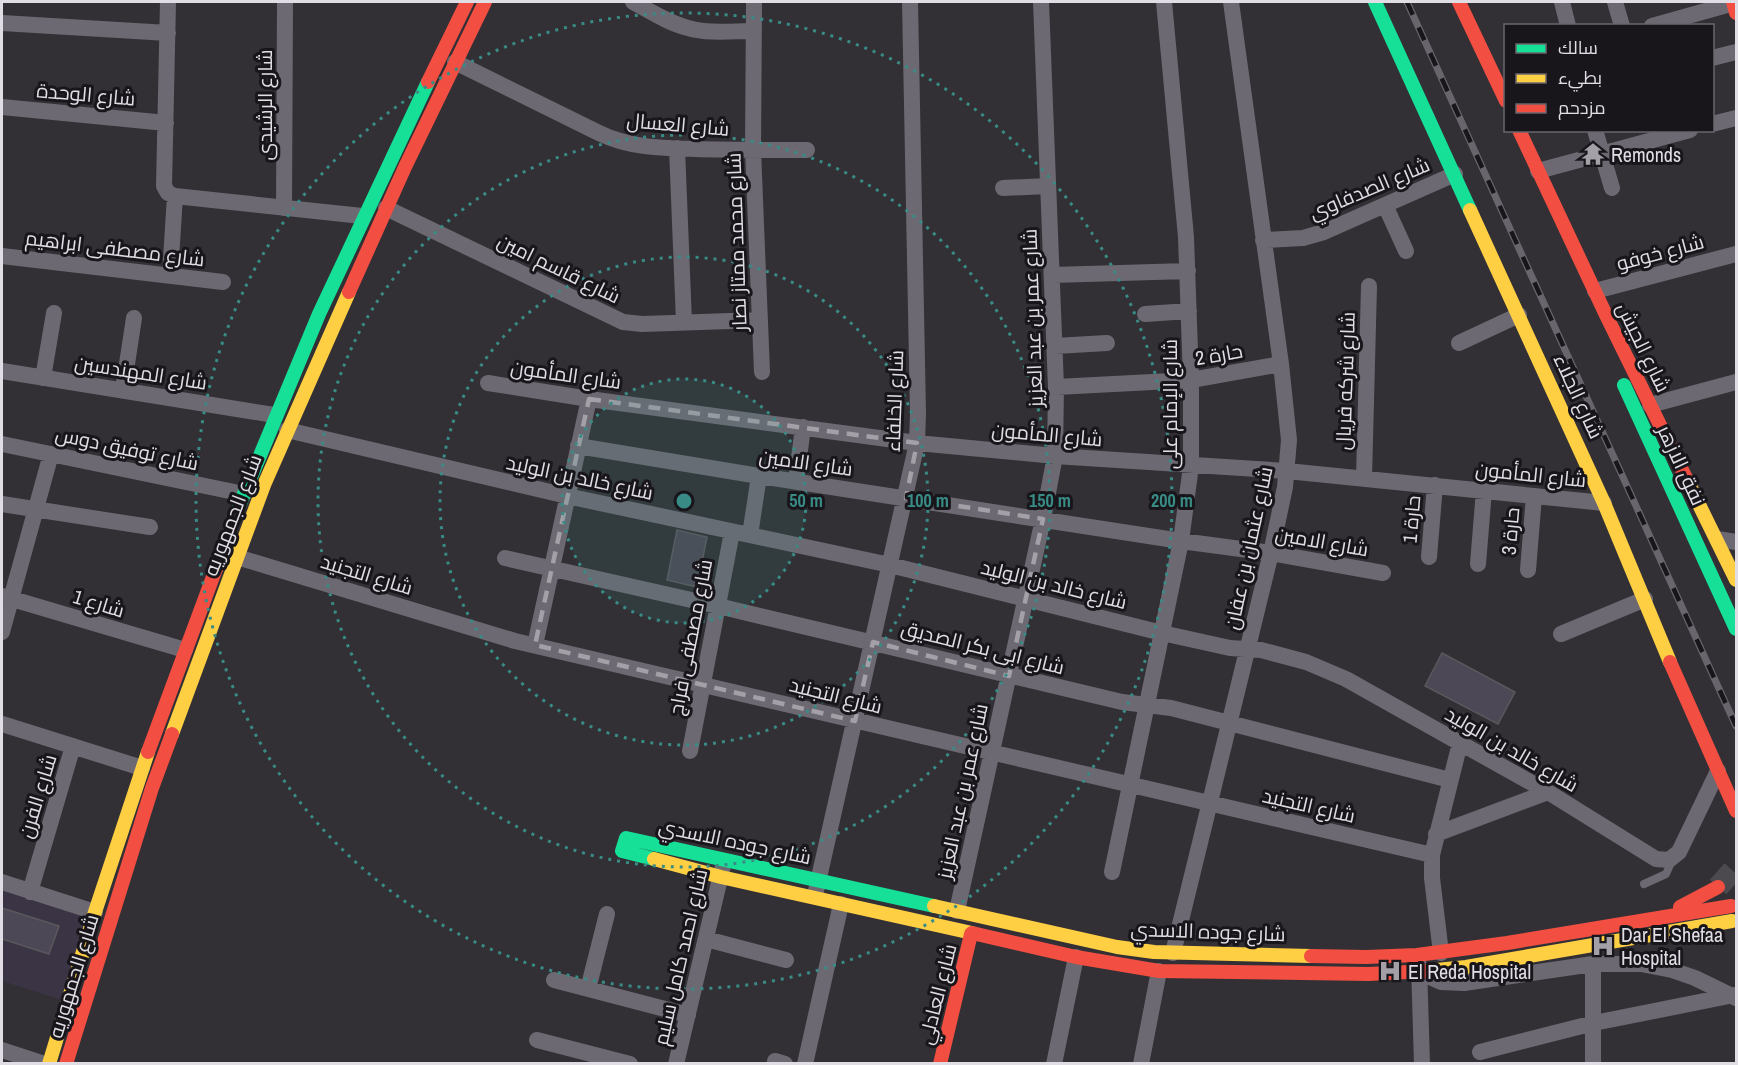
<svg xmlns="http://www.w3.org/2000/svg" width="1738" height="1065" font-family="'Archivo Narrow',Cairo,sans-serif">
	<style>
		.built { fill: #3a3444 }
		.building { fill: #4d4855; stroke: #5a585d; stroke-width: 1.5 }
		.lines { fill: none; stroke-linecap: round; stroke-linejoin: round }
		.secondary-tunnel { stroke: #4c4a4f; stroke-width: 22; stroke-dasharray: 22 11; stroke-linecap: butt }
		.lane { stroke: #6d6972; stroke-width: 8 }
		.street { stroke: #6d6972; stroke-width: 16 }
		.fast { stroke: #16e098; stroke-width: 14 }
		.slow { stroke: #ffcf43; stroke-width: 14 }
		.jam { stroke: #f24e42; stroke-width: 14 }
		.rail-casing { stroke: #68666c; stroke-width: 7 }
		.rail { stroke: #18161b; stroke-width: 4.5; stroke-dasharray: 14; stroke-linecap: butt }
		.marked { fill: none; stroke: #a3a0a7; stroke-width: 4.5; stroke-dasharray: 12 8; stroke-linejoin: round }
		.ring { fill: none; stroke: #398b86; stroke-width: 3; stroke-dasharray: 3 6 }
		.labels { text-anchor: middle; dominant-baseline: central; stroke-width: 6; stroke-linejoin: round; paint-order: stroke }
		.street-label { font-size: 20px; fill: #e0dde5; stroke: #18161b }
		.poi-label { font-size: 20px; fill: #e0dde5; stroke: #18161b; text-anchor: start }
		.centre { fill: #398b86; stroke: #18161b; stroke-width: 3 }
		.ring-label { font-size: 18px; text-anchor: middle; font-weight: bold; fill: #398b86; stroke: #18161b; stroke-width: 6; stroke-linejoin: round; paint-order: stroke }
	</style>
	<rect width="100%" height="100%" fill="#323035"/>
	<path class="built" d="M 2,882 L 95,912 L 68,1002 L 2,981 Z"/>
	<path class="building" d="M 677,530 L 707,537 L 697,587 L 667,580 Z
		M 1442,653 L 1515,692 L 1498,724 L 1425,686 Z
		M 2,908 L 59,926 L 49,954 L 2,939 Z"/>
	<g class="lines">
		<path class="secondary-tunnel" d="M 1718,887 L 1736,867"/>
		<path class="lane" d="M 1644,884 L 1666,874 L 1670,865 L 1669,860"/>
		<path class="street" d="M 168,2 L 164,186 L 168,193 L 175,196 L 362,216
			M 633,2 C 650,11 668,23 688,28 C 709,34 732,31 754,31
			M 754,2 L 753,150 L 762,372
			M 1562,2 L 1568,26
			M 1615,2 L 1622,26
			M 2,23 L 168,33
			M 1652,26 L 1734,3
			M 1712,58 L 1736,52
			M 455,62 L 599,133 C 630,148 662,148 695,149 C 733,150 770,150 807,150
			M 2,107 L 166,123
			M 1712,124 L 1736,118
			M 1595,130 L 1612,188
			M 677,148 L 684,322
			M 1538,171 L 1690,130
			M 1003,188 L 1048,186
			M 1385,205 L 1406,251
			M 284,208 L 285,2
			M 386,208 L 623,322 L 642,324 L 760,320
			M 1263,240 L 1303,238 L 1324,232 L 1455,174
			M 2,256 L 223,282
			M 170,275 L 175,196
			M 1052,275 L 1188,271
			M 1595,291 L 1736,254
			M 1145,314 L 1189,311
			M 1459,343 L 1519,315
			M 1055,346 L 1107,343
			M 2,371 L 274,415
			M 43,378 L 54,313
			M 488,383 L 589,399 L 917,443 L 1055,456 L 1287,471 L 1604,503
			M 1056,387 L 1191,380 L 1281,364
			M 123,390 L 134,318
			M 1650,405 L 1736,382
			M 287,430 L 567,496 L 890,565 L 1162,633 L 1230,648 L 1261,650 L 1306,662 L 1346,679 L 1460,743 L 1548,792 L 1656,859 L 1669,860 L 1679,852 L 1718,771
			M 2,444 L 244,494
			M 578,446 L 759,476 L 1181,541 L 1271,553 L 1383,573
			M 1364,478 L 1369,286
			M 796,481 L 803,427
			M 2,504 L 150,527
			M 750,535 L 759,476
			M 1717,539 L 1736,542
			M 237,557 L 515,641 L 1432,855
			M 1429,557 L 1435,485
			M 505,558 L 718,606 L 1122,702 L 1171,708 L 1450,780
			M 1478,564 L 1484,490
			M 1528,570 L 1534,496
			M 2,596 L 185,650
			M 2,632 L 51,454
			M 1561,634 L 1645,599
			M 535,645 L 589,399
			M 2,724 L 142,768
			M 690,751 L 732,532
			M 1436,834 L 1548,792
			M 1112,872 L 1181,541 L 1191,466 L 1191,380 L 1186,237 L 1164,2
			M 2,882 L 95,912
			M 816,891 L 917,443 L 918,413 L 910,2
			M 30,892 L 73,746
			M 957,911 L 1043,519 L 1055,456 L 1056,387 L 1041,2
			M 706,939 L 786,960
			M 1173,953 L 1271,553 L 1285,487 L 1289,440 L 1281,364 L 1231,2
			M 1441,953 L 1432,878 L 1432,855 L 1460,743
			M 1593,964 L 1593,1064
			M 1419,965 L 1422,1064
			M 1421,973 L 1441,982 L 1464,983 L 1593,964 L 1641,964 L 1672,970 L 1695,978 L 1736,998
			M 554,980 L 688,1015
			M 588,989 L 607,914
			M 537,1040 L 630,1064
			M 2,1050 L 45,1064
			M 1480,1052 L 1594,1023 L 1734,995
			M 775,1061 L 785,1064
			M 676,1064 L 723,866
			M 805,1064 L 841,904
			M 1054,1064 L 1076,957
			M 1141,1064 L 1159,971"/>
		<path class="fast" d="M 1375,2 L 1470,210
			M 1624,385 L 1736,629
			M 239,506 L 319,314 L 428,82
			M 654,859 L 622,851 L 626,838 L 934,906"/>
		<path class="slow" d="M 1470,210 L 1604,503 L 1670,662
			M 1687,480 L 1736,580
			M 172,734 L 264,485 L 349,292
			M 654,859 L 721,877 L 972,933
			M 934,906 L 1117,947 L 1154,952 L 1311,956
			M 1427,971 L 1466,967 L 1732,921
			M 49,1064 L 95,912 L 148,752"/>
		<path class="jam" d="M 1459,2 L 1506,101
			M 1733,2 L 1736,13
			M 428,82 L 467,2
			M 1519,130 L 1606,315 L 1687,480
			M 349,292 L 405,167 L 485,2
			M 1670,662 L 1736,811
			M 148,752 L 227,539
			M 1680,907 L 1718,887
			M 972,933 L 1076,957 L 1159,971 L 1369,974 L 1427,971
			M 1311,956 L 1366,957 L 1417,955 L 1507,943 L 1731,906
			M 66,1064 L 152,788 L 172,734
			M 940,1064 L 971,934"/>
		<g class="rail-casing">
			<path id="rail" d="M 1407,2 L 1736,726"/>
		</g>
		<use href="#rail" class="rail"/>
	</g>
	<path class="marked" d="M 589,399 L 917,443 L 906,498 L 1043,519 L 1009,676 L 873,642 L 855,721 L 535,645 Z"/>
	<circle cx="684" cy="501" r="122" fill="#398b86" fill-opacity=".12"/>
	<g class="ring">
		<circle cx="684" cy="501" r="122"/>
		<circle cx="684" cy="501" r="244"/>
		<circle cx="684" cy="501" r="366"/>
		<circle cx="684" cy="501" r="488"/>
	</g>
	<defs>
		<g id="temple-bare" transform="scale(1.8)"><path d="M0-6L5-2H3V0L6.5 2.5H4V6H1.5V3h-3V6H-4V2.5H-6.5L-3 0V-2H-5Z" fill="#a3a0a7" stroke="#18161b" stroke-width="2.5" paint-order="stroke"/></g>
		<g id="hospital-bare" transform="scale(1.8)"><path d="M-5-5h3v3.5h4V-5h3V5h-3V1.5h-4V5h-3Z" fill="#a3a0a7" stroke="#18161b" stroke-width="2.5" paint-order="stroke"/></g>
	</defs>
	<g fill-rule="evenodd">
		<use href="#temple-bare" x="1593" y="154"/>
		<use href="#hospital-bare" x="1603" y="946"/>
		<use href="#hospital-bare" x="1390" y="971"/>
	</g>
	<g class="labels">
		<g class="street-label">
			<text transform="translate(86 94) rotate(5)">شارع الوحدة</text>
			<text transform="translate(264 105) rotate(-90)">شارع الرشيدى</text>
			<text transform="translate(678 124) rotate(5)">شارع العسال</text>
			<text transform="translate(1369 188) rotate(-23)">شارع الصدفاوي</text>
			<text transform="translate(736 242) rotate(-92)">شارع محمد ممتاز نصار</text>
			<text transform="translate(115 248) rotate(7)">شارع مصطفى ابراهيم</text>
			<text transform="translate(1660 252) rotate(-15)">شارع خوفو</text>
			<text transform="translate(559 268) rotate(26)">شارع قاسم امين</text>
			<text transform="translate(1032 318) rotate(-92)">شارع عمر بن عبد العزيز</text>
			<text transform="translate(1644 347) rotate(64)">شارع الجيش</text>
			<text transform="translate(1219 354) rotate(-10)">حارة 2</text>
			<text transform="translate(141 372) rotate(9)">شارع المهندسين</text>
			<text transform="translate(566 374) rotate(8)">شارع المأمون</text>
			<text transform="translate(1345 381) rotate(-88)">شارع شركه فريال</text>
			<text transform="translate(1579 396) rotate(65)">شارع الجلاء</text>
			<text transform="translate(894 401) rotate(-88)">شارع الخلفاء</text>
			<text transform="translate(1169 404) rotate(-90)">شارع الإمام على</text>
			<text transform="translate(1047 434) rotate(5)">شارع المأمون</text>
			<text transform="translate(127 448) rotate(12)">شارع توفيق دوس</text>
			<text transform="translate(806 462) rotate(8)">شارع الامين</text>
			<text transform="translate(1682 465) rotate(65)">نفق الازهر</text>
			<text transform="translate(1531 474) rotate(6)">شارع المأمون</text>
			<text transform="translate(580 477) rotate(12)">شارع خالد بن الوليد</text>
			<text transform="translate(232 515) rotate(-69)">شارع الجمهوريه</text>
			<text transform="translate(1411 519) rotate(-85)">حارة 1</text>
			<text transform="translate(1510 531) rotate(-85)">حارة 3</text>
			<text transform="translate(1322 541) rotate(10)">شارع الامين</text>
			<text transform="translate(1248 548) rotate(-78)">شارع عثمان بن عفان</text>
			<text transform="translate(367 574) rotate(17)">شارع التجنيد</text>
			<text transform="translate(1054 584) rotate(14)">شارع خالد بن الوليد</text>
			<text transform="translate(99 603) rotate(17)">شارع 1</text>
			<text transform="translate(690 637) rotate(-79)">شارع مصطفى فراج</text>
			<text transform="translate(983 647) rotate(14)">شارع ابى بكر الصديق</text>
			<text transform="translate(836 695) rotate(14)">شارع التجنيد</text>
			<text transform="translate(1512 749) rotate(30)">شارع خالد بن الوليد</text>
			<text transform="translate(962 791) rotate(-78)">شارع عمر بن عبد العزيز</text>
			<text transform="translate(37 796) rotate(-73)">شارع الفرن</text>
			<text transform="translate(1309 805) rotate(13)">شارع التجنيد</text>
			<text transform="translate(735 841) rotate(12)">شارع جوده الاسدي</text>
			<text transform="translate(1208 931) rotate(2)">شارع جوده الاسدي</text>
			<text transform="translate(680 957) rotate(-77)">شارع احمد كامل سليم</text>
			<text transform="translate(73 976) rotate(-73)">شارع الجمهوريه</text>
			<text transform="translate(937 994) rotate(-76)">شارع العادلي</text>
		</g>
		<g class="poi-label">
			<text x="1611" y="154">Remonds</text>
			<text x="1621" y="934">Dar El Shefaa<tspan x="1621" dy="23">Hospital</tspan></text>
			<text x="1408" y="971">El Reda Hospital</text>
		</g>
	</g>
	<circle cx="684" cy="501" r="9" class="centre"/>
	<g class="ring-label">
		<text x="806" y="507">50 m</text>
		<text x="928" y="507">100 m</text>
		<text x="1050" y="507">150 m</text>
		<text x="1172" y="507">200 m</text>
	</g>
	<rect width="1738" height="1065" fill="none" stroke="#e0dde5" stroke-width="6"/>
	<rect x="1504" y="24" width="210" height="108" fill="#18161b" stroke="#68666c" stroke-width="1.5"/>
	<rect x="1516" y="44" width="30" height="9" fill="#16e098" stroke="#68666c" stroke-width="1.5"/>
	<text x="1558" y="54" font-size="18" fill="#e0dde5">سالك</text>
	<rect x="1516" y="74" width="30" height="9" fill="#ffcf43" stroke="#68666c" stroke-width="1.5"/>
	<text x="1558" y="84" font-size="18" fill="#e0dde5">بطيء</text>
	<rect x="1516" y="104" width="30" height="9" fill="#f24e42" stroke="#68666c" stroke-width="1.5"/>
	<text x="1558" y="114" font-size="18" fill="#e0dde5">مزدحم</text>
</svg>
